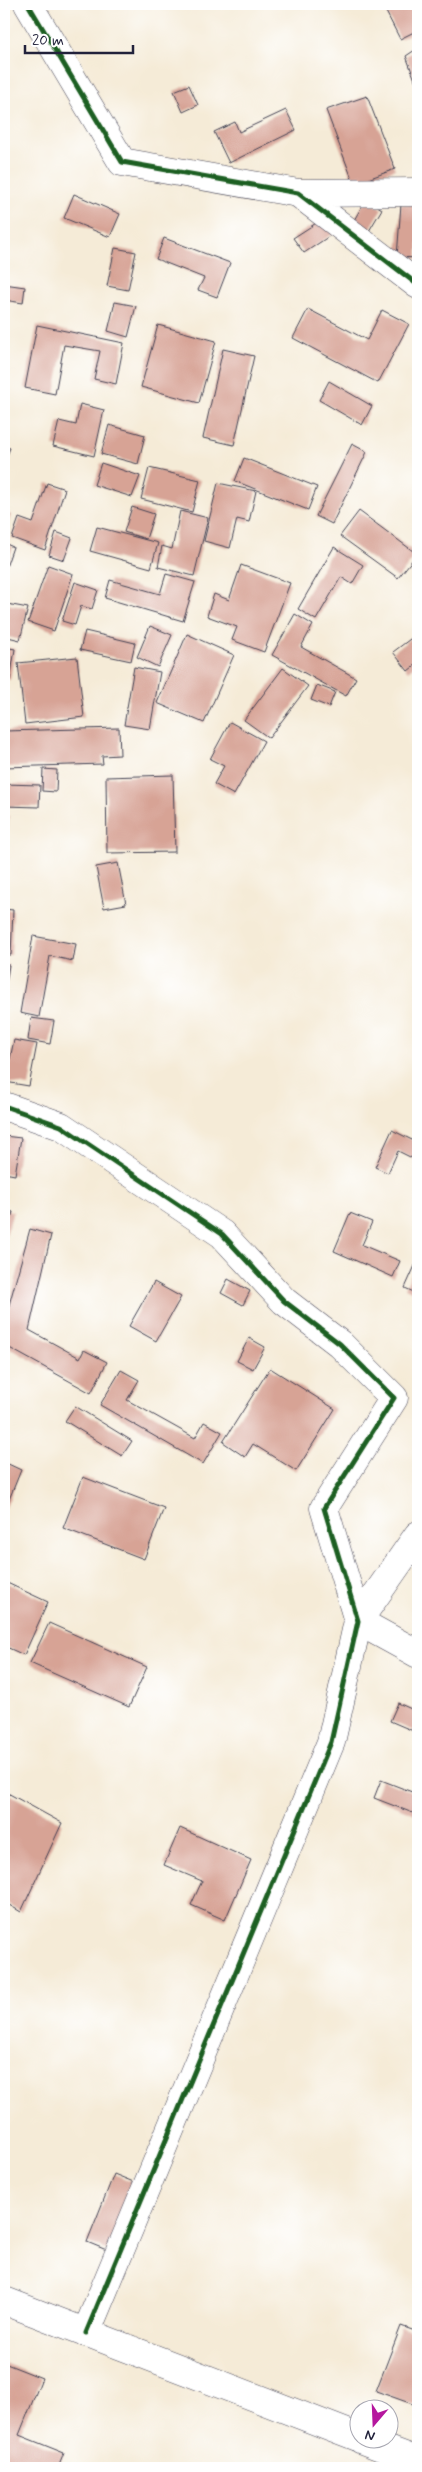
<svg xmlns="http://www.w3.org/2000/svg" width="422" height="2472" font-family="Mynerve,sans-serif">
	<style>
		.building { fill: #d7a395 }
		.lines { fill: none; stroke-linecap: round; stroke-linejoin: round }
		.minor-casing { stroke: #424052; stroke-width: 29 }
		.minor { stroke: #fff; stroke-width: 28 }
		.cycleway-casing { stroke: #fff; stroke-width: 8 }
		.cycleway { stroke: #1b5e20; stroke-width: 5 }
	</style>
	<rect width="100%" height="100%" fill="#fff"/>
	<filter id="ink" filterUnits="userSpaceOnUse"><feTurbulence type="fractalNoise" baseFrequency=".02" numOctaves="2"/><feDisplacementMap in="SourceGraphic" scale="10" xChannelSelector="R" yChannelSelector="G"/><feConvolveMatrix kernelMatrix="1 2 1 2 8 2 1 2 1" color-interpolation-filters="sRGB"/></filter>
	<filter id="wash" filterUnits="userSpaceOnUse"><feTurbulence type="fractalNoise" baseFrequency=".0096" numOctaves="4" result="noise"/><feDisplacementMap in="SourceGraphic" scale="20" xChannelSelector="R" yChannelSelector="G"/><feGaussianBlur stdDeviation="1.12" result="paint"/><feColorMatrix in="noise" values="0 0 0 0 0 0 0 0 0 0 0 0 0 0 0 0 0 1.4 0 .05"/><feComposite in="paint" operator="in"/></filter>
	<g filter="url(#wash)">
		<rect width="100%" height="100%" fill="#f5ebd7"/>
		<g id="blocks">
			<path class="building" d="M 382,4 L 415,4 L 418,11 L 418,30 L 400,39 Z
				M 418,48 L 418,88 L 406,56 Z
				M 189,85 L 198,105 L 183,112 L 174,91 Z
				M 367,96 L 395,169 L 354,184 L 326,110 Z
				M 286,110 L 296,130 L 229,163 L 214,132 L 235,122 L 239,132 Z
				M 74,194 L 120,214 L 110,237 L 64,218 Z
				M 366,199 L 382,209 L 369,231 L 353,222 Z
				M 401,204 L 418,205 L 418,258 L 397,257 Z
				M 324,218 L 334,233 L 304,253 L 293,238 Z
				M 164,238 L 230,263 L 217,297 L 198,290 L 204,278 L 156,259 Z
				M 115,248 L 136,252 L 128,290 L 107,286 Z
				M 4,284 L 25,287 L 23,303 L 4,300 Z
				M 115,302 L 136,306 L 128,337 L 108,331 Z
				M 308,309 L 367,340 L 382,310 L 409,324 L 378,383 L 293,338 Z
				M 37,325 L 124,343 L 116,384 L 94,379 L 100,351 L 64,345 L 55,394 L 25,388 Z
				M 158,325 L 216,341 L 199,403 L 141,387 Z
				M 223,349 L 254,356 L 234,445 L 203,438 Z
				M 329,381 L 372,406 L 362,425 L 319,400 Z
				M 80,404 L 104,410 L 94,456 L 53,446 L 59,421 L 76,425 Z
				M 109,425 L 145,435 L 138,464 L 101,454 Z
				M 352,444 L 367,452 L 332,524 L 316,516 Z
				M 4,446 L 10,448 L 4,463 Z
				M 244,458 L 317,487 L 308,510 L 235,481 Z
				M 101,463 L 140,476 L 132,497 L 94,485 Z
				M 149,468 L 200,480 L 192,512 L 141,499 Z
				M 47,483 L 65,489 L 45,550 L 12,538 L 19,518 L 33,523 Z
				M 218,483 L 256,491 L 249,522 L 237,519 L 230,548 L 204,541 Z
				M 132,507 L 154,514 L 146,539 L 124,532 Z
				M 180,511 L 208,518 L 194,576 L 158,567 L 162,546 L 172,549 Z
				M 359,511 L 417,554 L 398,578 L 340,536 Z
				M 4,513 L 11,515 L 4,535 Z
				M 97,527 L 158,543 L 151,568 L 90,551 Z
				M 56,532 L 72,538 L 64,560 L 49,555 Z
				M 4,543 L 13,547 L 4,573 Z
				M 334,547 L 363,565 L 352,584 L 341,577 L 316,620 L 298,609 Z
				M 48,565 L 73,574 L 54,631 L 28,622 Z
				M 241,565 L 290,583 L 264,652 L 232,640 L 237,627 L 207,616 L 214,594 L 229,600 Z
				M 166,574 L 195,582 L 183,621 L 105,598 L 110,580 L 160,594 Z
				M 75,582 L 98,590 L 92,609 L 81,606 L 75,625 L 62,621 Z
				M 7,604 L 28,608 L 20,640 L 4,636 L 4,615 Z
				M 295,614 L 313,625 L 301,647 L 356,678 L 346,696 L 272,655 Z
				M 150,626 L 172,635 L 158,667 L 137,657 Z
				M 85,631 L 135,643 L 131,661 L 80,650 Z
				M 418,633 L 418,663 L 408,671 L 393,652 Z
				M 187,634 L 234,655 L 204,723 L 157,703 Z
				M 4,647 L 15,649 L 10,680 L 4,679 Z
				M 77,657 L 84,717 L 25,724 L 18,663 Z
				M 134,667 L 160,672 L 150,729 L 124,725 Z
				M 283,668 L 308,686 L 269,738 L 244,720 Z
				M 317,685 L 335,692 L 329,707 L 311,700 Z
				M 230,722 L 264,741 L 234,795 L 214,784 L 224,766 L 210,759 Z
				M 119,728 L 120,755 L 102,756 L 103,764 L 4,767 L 4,731 Z
				M 43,769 L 57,770 L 56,792 L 42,791 Z
				M 173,775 L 175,852 L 107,853 L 106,777 Z
				M 4,784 L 40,785 L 39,807 L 4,806 Z
				M 4,816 L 9,816 L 5,880 L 4,880 Z
				M 118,863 L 126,904 L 104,908 L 96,867 Z
				M 4,909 L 13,910 L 11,955 L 4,955 Z
				M 33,936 L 76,944 L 73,961 L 50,956 L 39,1017 L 20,1013 Z
				M 4,964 L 9,965 L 5,991 L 4,991 Z
				M 31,1018 L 54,1021 L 50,1044 L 28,1040 Z
				M 14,1040 L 37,1044 L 29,1086 L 5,1082 Z
				M 392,1130 L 418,1143 L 418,1161 L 398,1151 L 388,1173 L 375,1167 Z
				M 4,1136 L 21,1138 L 15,1175 L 4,1173 Z
				M 4,1209 L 13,1212 L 6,1235 L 4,1235 Z
				M 350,1213 L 372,1222 L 362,1245 L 400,1261 L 393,1277 L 334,1251 Z
				M 30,1229 L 51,1235 L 29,1330 L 80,1358 L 84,1350 L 107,1362 L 91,1393 L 4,1345 L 4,1323 Z
				M 418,1259 L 418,1294 L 405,1288 Z
				M 228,1279 L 250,1291 L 243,1305 L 221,1293 Z
				M 154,1282 L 181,1297 L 156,1341 L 129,1326 Z
				M 249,1338 L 265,1347 L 253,1369 L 237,1361 Z
				M 270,1368 L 335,1409 L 296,1471 L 253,1444 L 245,1457 L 223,1442 Z
				M 121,1370 L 139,1380 L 127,1400 L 195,1438 L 204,1422 L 222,1432 L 203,1464 L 100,1405 Z
				M 75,1406 L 132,1441 L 122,1456 L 65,1421 Z
				M 4,1462 L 21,1470 L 4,1512 Z
				M 83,1477 L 164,1508 L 144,1559 L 63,1528 Z
				M 5,1582 L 48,1602 L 24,1655 L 4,1646 Z
				M 49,1623 L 147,1667 L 129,1707 L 30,1663 Z
				M 398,1703 L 418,1712 L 418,1733 L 390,1721 Z
				M 418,1776 L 418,1815 L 374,1798 L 381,1780 L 412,1792 Z
				M 4,1791 L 62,1823 L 21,1912 L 4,1902 Z
				M 180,1828 L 251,1860 L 225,1920 L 191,1905 L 202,1881 L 164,1865 Z
				M 114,2174 L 136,2183 L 109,2251 L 87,2242 Z
				M 401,2326 L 418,2332 L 418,2406 L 376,2391 Z
				M 4,2363 L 42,2378 L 19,2435 L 64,2453 L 58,2468 L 4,2468 Z"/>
		</g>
	</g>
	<g filter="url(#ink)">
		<use href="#blocks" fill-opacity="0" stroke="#424052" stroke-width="1"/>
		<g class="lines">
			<g class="minor-casing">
				<path id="minor" d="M 28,4 L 122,162 L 298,193 L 418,285
					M 298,193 L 418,192
					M 4,1106 L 61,1126 L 222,1234 L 284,1301 L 340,1344 L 394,1398 L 324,1508 L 358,1621 L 331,1742 L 86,2333
					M 418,1535 L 358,1621 L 418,1654
					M 5,2301 L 360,2438
					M 362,2440 L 418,2461"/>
			</g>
			<use href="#minor" class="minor"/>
			<g class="cycleway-casing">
				<path id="cycleway" d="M 28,4 L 122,162 L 298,193 L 418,285
					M 4,1106 L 61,1126 L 222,1234 L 284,1301 L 340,1344 L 394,1398 L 324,1508 L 358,1621 L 331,1742 L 86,2333"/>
			</g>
			<use href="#cycleway" class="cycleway"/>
		</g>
	</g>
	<rect width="422" height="2472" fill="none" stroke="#fff" stroke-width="20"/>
	<g transform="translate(374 2424) rotate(199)"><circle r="24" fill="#ffffff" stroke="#a7a7b1"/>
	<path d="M0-4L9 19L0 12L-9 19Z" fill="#b5179e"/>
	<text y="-8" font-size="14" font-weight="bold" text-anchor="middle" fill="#22223b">N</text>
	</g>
	<path d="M25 45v8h108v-8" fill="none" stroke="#22223b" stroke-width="2.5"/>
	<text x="32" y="45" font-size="15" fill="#22223b" stroke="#ffffff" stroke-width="4" paint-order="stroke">20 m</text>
</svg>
